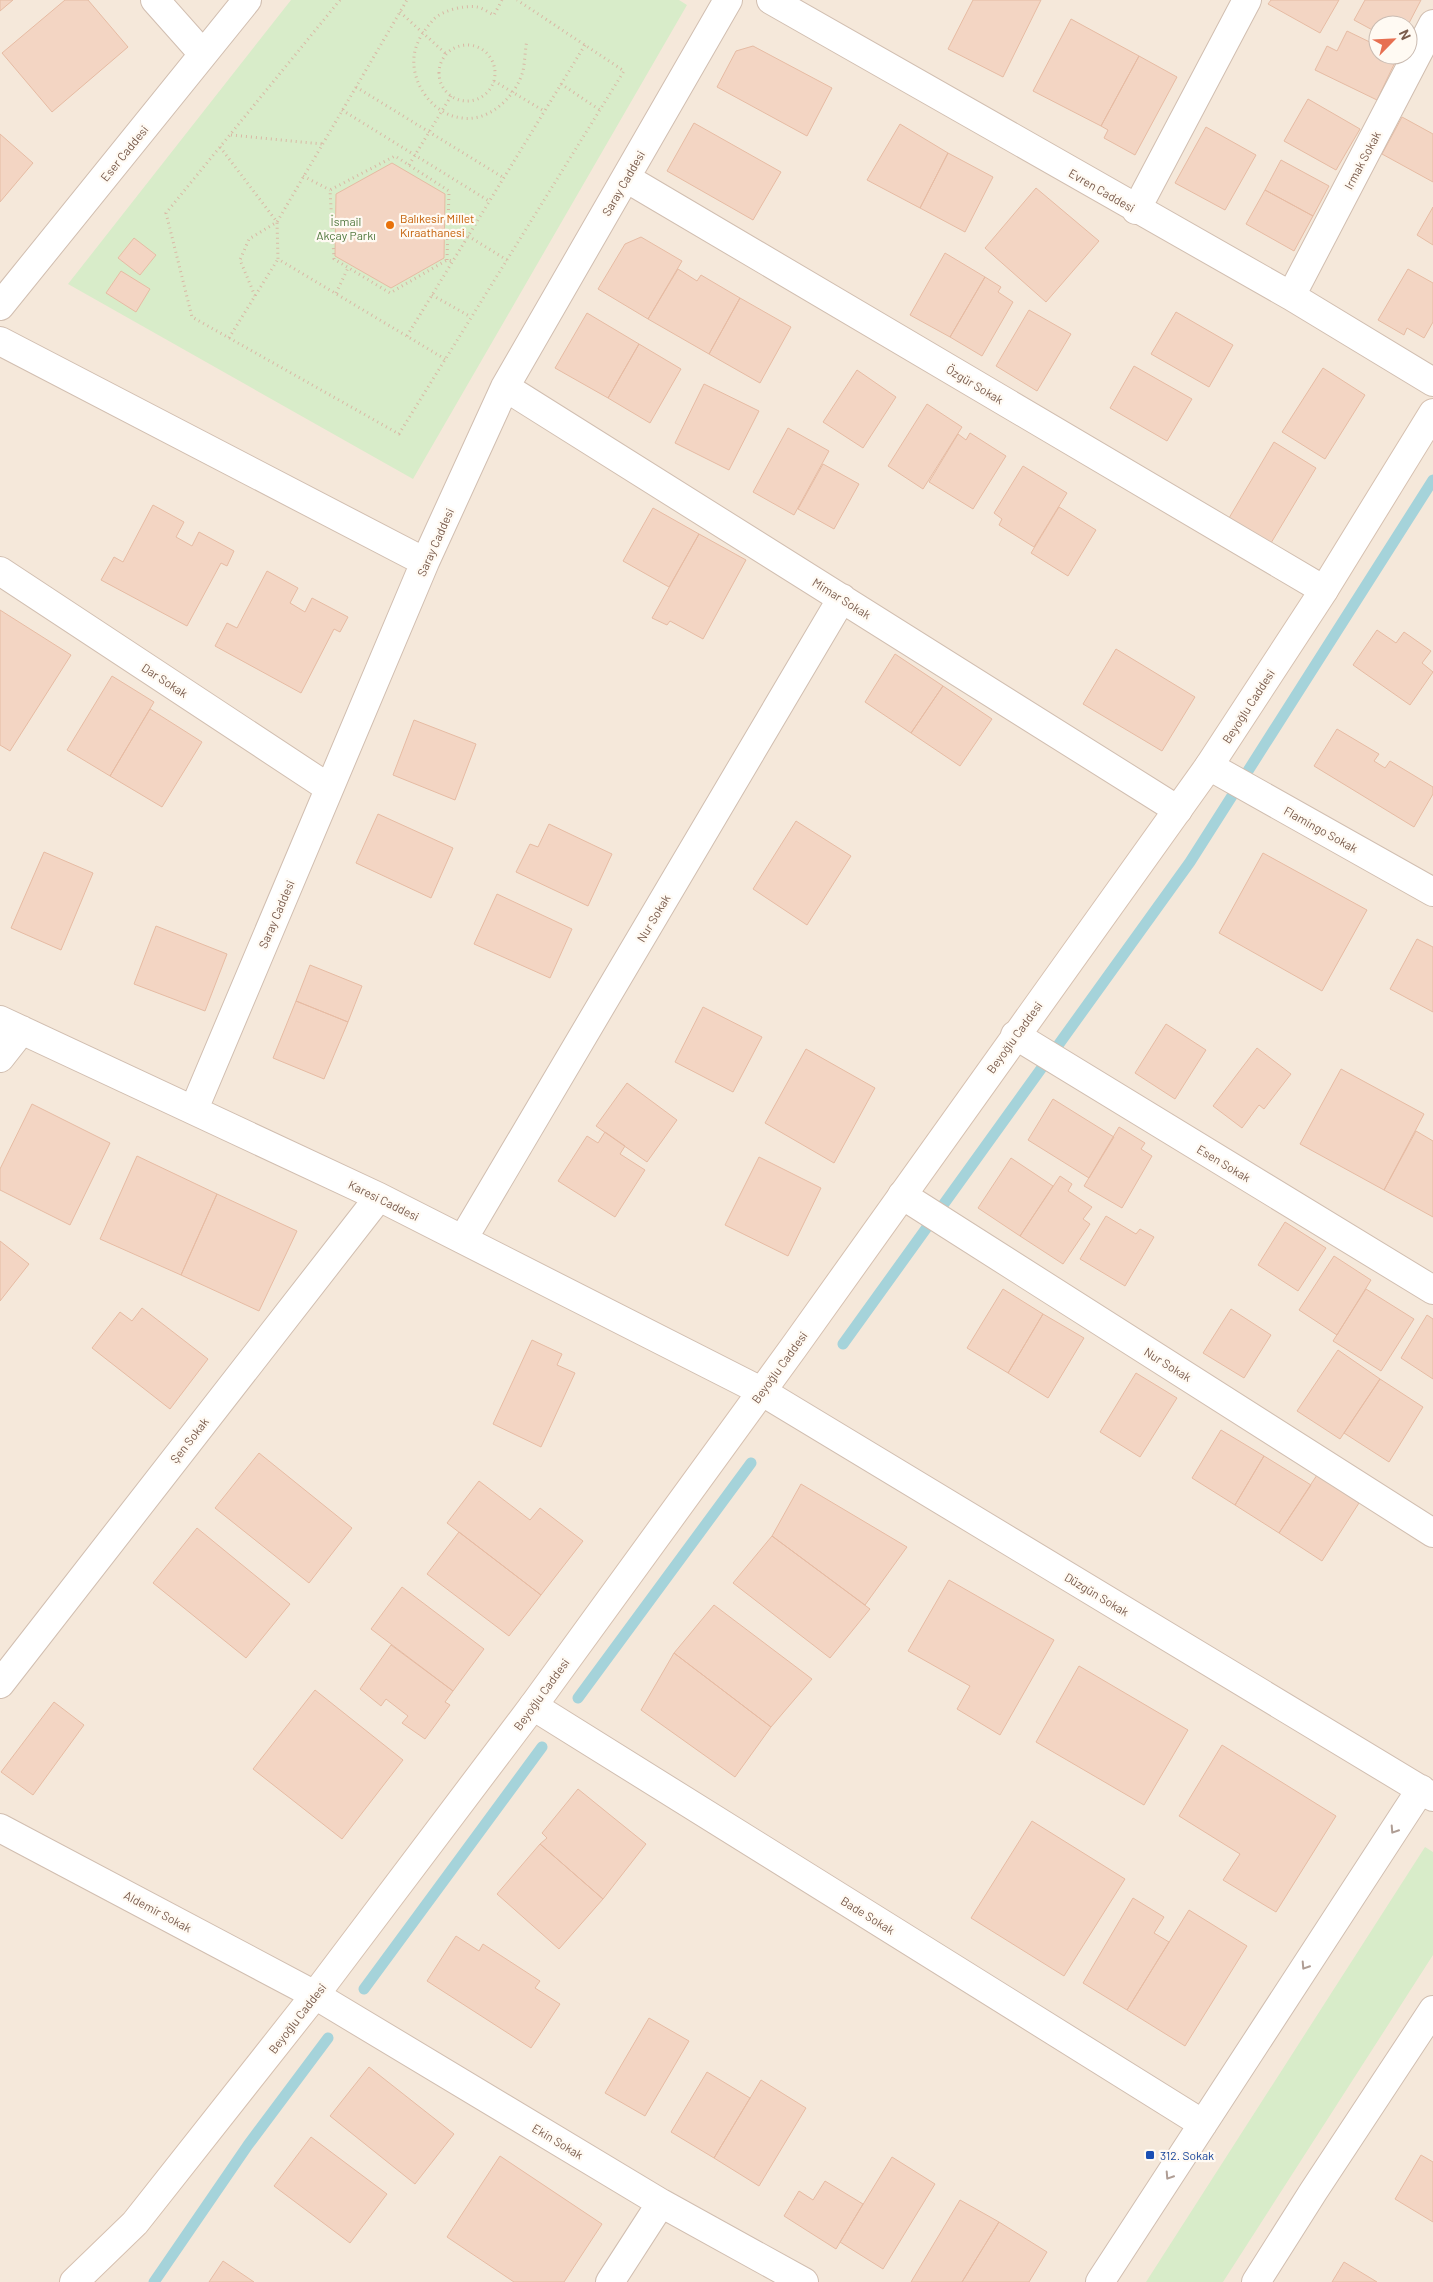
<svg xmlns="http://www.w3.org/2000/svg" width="1433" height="2282" font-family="Barlow,sans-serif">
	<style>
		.residential { fill: #f5e8da; fill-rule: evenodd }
		.green { fill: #d8ecc9 }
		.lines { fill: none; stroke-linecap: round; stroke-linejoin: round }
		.stream { stroke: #a5d3da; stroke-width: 11 }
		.building { fill: #f3d5c3; stroke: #e6bba3 }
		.minor-casing { stroke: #d1beb0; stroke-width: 30 }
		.secondary-casing { stroke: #d6c0b0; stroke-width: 30 }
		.path { stroke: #d9b8a5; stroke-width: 3; stroke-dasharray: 1 4; stroke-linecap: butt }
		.minor { stroke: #fff; stroke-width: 28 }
		.secondary { stroke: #fff; stroke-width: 28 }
		.oneway { stroke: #af9d94 }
		.food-dot { fill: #e8710a; stroke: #fffaf3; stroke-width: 2 }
		.transit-dot { fill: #1a4fb4; stroke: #fffaf3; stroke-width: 2 }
		.labels { text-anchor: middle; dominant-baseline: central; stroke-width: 4.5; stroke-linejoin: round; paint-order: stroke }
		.street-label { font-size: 12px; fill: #7a5c4d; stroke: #fffaf3 }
		.food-label { font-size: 12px; fill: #c56008; stroke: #fffaf3; text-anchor: start }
		.park-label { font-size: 12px; fill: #537a41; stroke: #fffaf3 }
		.transit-label { font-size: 12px; fill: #164399; stroke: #fffaf3; text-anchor: start }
	</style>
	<rect width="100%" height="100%" fill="#fdf6ec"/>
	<path class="residential" d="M 0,0 L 1433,0 L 1433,2282 L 0,2282 ZM 1378,25 L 1408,25 L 1408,55 L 1378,55 Z"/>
	<path class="green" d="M 291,0 L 679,0 L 687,5 L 413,479 L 68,284 Z
		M 1425,1847 L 1433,1852 L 1433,1955 L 1223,2282 L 1146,2282 Z"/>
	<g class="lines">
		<path class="stream" d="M 843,1344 L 1190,862 L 1433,480
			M 578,1698 L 751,1463
			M 364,1989 L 542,1747
			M 154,2282 L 248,2145 L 328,2038"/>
	</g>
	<path class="building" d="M 0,0 L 13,0 L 0,11 Z
		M 65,0 L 88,0 L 128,47 L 52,112 L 2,53 Z
		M 973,0 L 1041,0 L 1003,77 L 948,49 Z
		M 1271,0 L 1339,0 L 1320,33 L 1268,4 Z
		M 1365,0 L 1421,0 L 1408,25 L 1378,25 L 1378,33 L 1354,20 Z
		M 1071,19 L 1139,56 L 1101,126 L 1033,91 Z
		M 1347,31 L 1378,46 L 1378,55 L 1398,56 L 1377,100 L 1315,70 L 1327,46 L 1337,51 Z
		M 753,46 L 832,88 L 807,136 L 717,87 L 736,51 Z
		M 1139,56 L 1177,77 L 1135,155 L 1104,138 L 1108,130 L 1101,126 Z
		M 1308,99 L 1360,129 L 1336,170 L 1284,141 Z
		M 1402,117 L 1433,134 L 1433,182 L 1382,154 Z
		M 694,123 L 781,172 L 753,220 L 667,171 Z
		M 900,124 L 948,153 L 920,208 L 867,180 Z
		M 1206,127 L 1256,155 L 1225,210 L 1175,183 Z
		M 0,134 L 33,163 L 0,202 Z
		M 948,153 L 993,177 L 965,232 L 920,208 Z
		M 1281,160 L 1329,186 L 1313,216 L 1265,190 Z
		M 392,163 L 445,194 L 444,258 L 391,288 L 335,256 L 336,194 Z
		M 1036,188 L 1099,241 L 1046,302 L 985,248 Z
		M 1265,190 L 1313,216 L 1294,251 L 1246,224 Z
		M 1433,207 L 1433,245 L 1417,235 Z
		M 641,237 L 682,261 L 648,319 L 598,289 L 625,244 Z
		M 134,238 L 156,255 L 140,275 L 118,258 Z
		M 945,253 L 985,277 L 950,337 L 910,315 Z
		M 678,269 L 697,281 L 701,275 L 740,298 L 709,354 L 648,319 Z
		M 1408,269 L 1433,283 L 1433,322 L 1424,338 L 1407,328 L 1404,335 L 1378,320 Z
		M 121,271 L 150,289 L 136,312 L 106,293 Z
		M 985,277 L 1001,287 L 998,292 L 1013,302 L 982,356 L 950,337 Z
		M 740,298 L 791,327 L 760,383 L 709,354 Z
		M 1029,310 L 1071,334 L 1037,391 L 996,366 Z
		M 1176,312 L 1233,345 L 1209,387 L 1151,354 Z
		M 587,313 L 639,344 L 608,398 L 555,368 Z
		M 639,344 L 681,369 L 650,423 L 608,398 Z
		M 1134,366 L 1192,399 L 1167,441 L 1110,408 Z
		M 1323,368 L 1365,395 L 1325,459 L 1282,432 Z
		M 857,370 L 896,397 L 863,448 L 823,422 Z
		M 704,384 L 759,411 L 729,470 L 675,443 Z
		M 927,404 L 962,427 L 923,489 L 888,466 Z
		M 788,428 L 829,451 L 794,515 L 753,492 Z
		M 970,433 L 1006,456 L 973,509 L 929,482 L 958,434 L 966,440 Z
		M 1274,442 L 1316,468 L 1271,543 L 1229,518 Z
		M 823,464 L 859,484 L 834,529 L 798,509 Z
		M 1023,466 L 1067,493 L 1034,547 L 999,525 L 1002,519 L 994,513 Z
		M 153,505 L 184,522 L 176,537 L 192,546 L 199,532 L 234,551 L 227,566 L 221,563 L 187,626 L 101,580 L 114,557 L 123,562 Z
		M 1059,507 L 1096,530 L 1068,576 L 1031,553 Z
		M 653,508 L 699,534 L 669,587 L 623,561 Z
		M 699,534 L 746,560 L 703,639 L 670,621 L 667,625 L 652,618 Z
		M 267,571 L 298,588 L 290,603 L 305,612 L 312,598 L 348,617 L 340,632 L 334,629 L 301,693 L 215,646 L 227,623 L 237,628 Z
		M 0,610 L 71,655 L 10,751 L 0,745 Z
		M 1377,630 L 1396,643 L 1404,632 L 1431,651 L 1422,663 L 1433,672 L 1410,705 L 1353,665 Z
		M 1116,649 L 1195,697 L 1162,751 L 1083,704 Z
		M 895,654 L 943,686 L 911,733 L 865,702 Z
		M 112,676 L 154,702 L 110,776 L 67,750 Z
		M 943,686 L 992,719 L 960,766 L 911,733 Z
		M 150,709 L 202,742 L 162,807 L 110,776 Z
		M 414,720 L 476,744 L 455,800 L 393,775 Z
		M 1337,729 L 1379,754 L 1374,761 L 1385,768 L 1390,761 L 1433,787 L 1433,794 L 1414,827 L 1314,766 Z
		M 378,814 L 453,848 L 431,898 L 356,863 Z
		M 796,821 L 851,856 L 807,925 L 753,889 Z
		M 549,824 L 612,854 L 588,906 L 516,872 L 530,844 L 538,847 Z
		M 44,852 L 93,873 L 61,950 L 11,928 Z
		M 1263,853 L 1367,910 L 1322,991 L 1219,933 Z
		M 497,894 L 572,929 L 550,978 L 474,944 Z
		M 156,926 L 227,954 L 205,1011 L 134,984 Z
		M 1417,939 L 1433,947 L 1433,1012 L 1390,989 Z
		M 310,965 L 362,986 L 348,1022 L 296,1001 Z
		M 296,1001 L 348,1022 L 324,1079 L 273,1058 Z
		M 703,1007 L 762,1037 L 733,1092 L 675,1062 Z
		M 1166,1024 L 1206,1050 L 1175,1099 L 1135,1073 Z
		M 1257,1048 L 1291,1074 L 1264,1109 L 1259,1105 L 1242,1128 L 1213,1106 Z
		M 806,1049 L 875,1088 L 834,1163 L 765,1123 Z
		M 1341,1069 L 1424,1114 L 1384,1190 L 1300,1144 Z
		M 627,1083 L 677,1120 L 647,1162 L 596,1126 Z
		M 1053,1099 L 1114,1137 L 1089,1178 L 1028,1140 Z
		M 32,1104 L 110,1143 L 70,1225 L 0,1190 L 0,1169 Z
		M 1119,1127 L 1145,1143 L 1141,1149 L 1152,1156 L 1122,1208 L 1084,1186 Z
		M 1416,1131 L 1433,1141 L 1433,1217 L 1384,1190 Z
		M 605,1132 L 625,1146 L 620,1154 L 645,1170 L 615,1217 L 558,1181 L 587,1136 L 598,1143 Z
		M 137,1156 L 217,1194 L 181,1275 L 100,1239 Z
		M 759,1157 L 821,1188 L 788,1256 L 725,1225 Z
		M 1011,1158 L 1053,1186 L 1020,1236 L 978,1208 Z
		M 1060,1176 L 1072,1184 L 1068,1191 L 1092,1207 L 1083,1219 L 1090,1224 L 1063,1264 L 1020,1236 Z
		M 217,1194 L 297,1231 L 259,1311 L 181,1275 Z
		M 1106,1216 L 1136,1234 L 1140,1229 L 1154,1237 L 1125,1286 L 1080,1259 Z
		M 1285,1222 L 1326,1248 L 1298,1291 L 1258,1265 Z
		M 0,1241 L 29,1264 L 0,1301 Z
		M 1334,1256 L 1371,1280 L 1337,1335 L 1299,1310 Z
		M 1003,1289 L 1043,1314 L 1008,1373 L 967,1348 Z
		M 1366,1289 L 1414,1319 L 1381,1371 L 1333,1341 Z
		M 142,1308 L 208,1359 L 170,1409 L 92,1348 L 120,1312 L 132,1321 Z
		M 1231,1309 L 1271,1335 L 1244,1378 L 1203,1353 Z
		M 1043,1314 L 1084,1338 L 1048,1398 L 1008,1373 Z
		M 1427,1315 L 1433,1319 L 1433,1379 L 1401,1358 Z
		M 532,1340 L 562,1354 L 557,1365 L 575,1373 L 541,1447 L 493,1424 Z
		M 1338,1350 L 1380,1379 L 1340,1439 L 1297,1411 Z
		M 1136,1373 L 1177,1398 L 1140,1457 L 1100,1432 Z
		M 1380,1379 L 1423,1407 L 1389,1462 L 1344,1433 Z
		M 1221,1430 L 1264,1456 L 1235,1505 L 1192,1478 Z
		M 259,1453 L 352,1528 L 309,1583 L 215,1508 Z
		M 1264,1456 L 1311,1485 L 1279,1533 L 1235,1505 Z
		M 1317,1475 L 1359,1503 L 1322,1561 L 1279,1533 Z
		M 479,1481 L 530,1520 L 540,1508 L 583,1541 L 541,1595 L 447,1523 Z
		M 801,1484 L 907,1547 L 865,1605 L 772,1536 Z
		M 197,1528 L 290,1604 L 246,1658 L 153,1583 Z
		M 459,1532 L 541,1595 L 509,1636 L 427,1574 Z
		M 772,1536 L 870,1609 L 830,1658 L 733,1583 Z
		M 949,1580 L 1054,1640 L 1000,1735 L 957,1709 L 970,1686 L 908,1651 Z
		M 402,1587 L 484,1649 L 453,1691 L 371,1629 Z
		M 714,1605 L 812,1679 L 771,1727 L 674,1653 Z
		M 391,1645 L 453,1691 L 445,1702 L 450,1705 L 425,1739 L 402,1723 L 408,1716 L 386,1699 L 381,1706 L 360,1689 Z
		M 674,1653 L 771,1727 L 735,1777 L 641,1710 Z
		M 1079,1666 L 1188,1730 L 1144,1805 L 1036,1742 Z
		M 315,1690 L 403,1760 L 342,1839 L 253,1769 Z
		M 54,1702 L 84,1725 L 33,1795 L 1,1772 Z
		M 1222,1745 L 1336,1816 L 1276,1912 L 1223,1880 L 1240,1854 L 1179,1816 Z
		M 578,1789 L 646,1844 L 603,1899 L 540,1844 L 547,1838 L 542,1833 Z
		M 1032,1821 L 1125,1879 L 1064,1976 L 971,1918 Z
		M 540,1844 L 603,1899 L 559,1949 L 497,1894 Z
		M 1133,1898 L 1164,1917 L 1154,1933 L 1169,1942 L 1127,2010 L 1083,1983 Z
		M 1189,1910 L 1247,1946 L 1185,2046 L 1127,2010 Z
		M 456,1936 L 479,1951 L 483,1944 L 540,1981 L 535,1988 L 560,2004 L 531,2048 L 427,1981 Z
		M 649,2018 L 689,2041 L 645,2116 L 605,2093 Z
		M 369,2067 L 454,2134 L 415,2184 L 330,2116 Z
		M 707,2072 L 750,2098 L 714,2158 L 671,2132 Z
		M 761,2080 L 806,2108 L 759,2186 L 714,2158 Z
		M 311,2137 L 387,2194 L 350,2243 L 274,2186 Z
		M 1421,2155 L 1433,2162 L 1433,2222 L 1395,2199 Z
		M 500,2156 L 602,2224 L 564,2282 L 514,2282 L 447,2237 Z
		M 892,2157 L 935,2184 L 883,2269 L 840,2242 Z
		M 825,2181 L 863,2204 L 836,2249 L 784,2216 L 799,2191 L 813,2200 Z
		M 960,2200 L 999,2222 L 962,2282 L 911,2282 Z
		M 999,2222 L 1047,2252 L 1029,2282 L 962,2282 Z
		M 223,2261 L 254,2282 L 209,2282 Z
		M 1344,2262 L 1377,2282 L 1332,2282 Z"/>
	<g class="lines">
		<g class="minor-casing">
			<path id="minor" d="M 155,0 L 203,54
				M 771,0 L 1291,296 L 1433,382
				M 626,178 L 1324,590
				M 1136,210 L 1247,0
				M 1291,296 L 1433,24
				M 0,306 L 247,0
				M 0,341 L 425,562
				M 505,387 L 1178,810
				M 0,571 L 329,788
				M 1209,766 L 1433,892
				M 0,1020 L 379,1197 L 761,1391 L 1433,1797
				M 1015,1035 L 1433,1290
				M 0,1058 L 22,1030
				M 194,1109 L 425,562 L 505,387 L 728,0
				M 902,1195 L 1433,1533
				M 463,1239 L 842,598
				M 0,1684 L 379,1197
				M 533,1706 L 1203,2124
				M 0,1828 L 315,1995 L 661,2203 L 804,2282
				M 610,2282 L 661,2203
				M 1100,2282 L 1421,1789
				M 1256,2282 L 1313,2192 L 1433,2010"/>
		</g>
		<g class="secondary-casing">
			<path id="secondary" d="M 74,2282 L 135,2223 L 315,1995 L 533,1706 L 794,1347 L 1209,766 L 1324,590 L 1433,413"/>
		</g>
		<path class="path" d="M 340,0 L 166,213 L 192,317 L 399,434 L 624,71 L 517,0
			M 502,0 L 494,15 C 489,13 483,8 477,7 C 465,5 443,10 434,19 C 426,28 418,38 415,51 C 408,80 432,115 462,118 C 490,122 516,96 523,71 C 525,61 525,50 527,40
			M 400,12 L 446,54
			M439 73a28 28 0 1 1 56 0a28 28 0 1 1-56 0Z
			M 494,81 L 544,111
			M 561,84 L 600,110
			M 356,87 L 504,178
			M 342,110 L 489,201
			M 231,135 L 322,144
			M 220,147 L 277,222 L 278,259 L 445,359
			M 409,165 L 451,96
			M 303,176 L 330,190
			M 468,236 L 507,260
			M 447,260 L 449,191 L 395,156 L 330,190 L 334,259 L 390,293 L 447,260 L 452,261
			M 336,293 L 348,268
			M 432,295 L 471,317
			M 255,296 L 240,260 L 249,239 L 277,222 L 407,0
			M 407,336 L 585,45
			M 229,338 L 278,259"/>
		<use href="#minor" class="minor"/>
		<use href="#secondary" class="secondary"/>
	</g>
	<defs><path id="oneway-chevron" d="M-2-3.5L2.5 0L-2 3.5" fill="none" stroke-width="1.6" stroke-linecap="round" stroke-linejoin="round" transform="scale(1.25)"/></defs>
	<g class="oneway">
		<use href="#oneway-chevron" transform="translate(1394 1830) rotate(123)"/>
		<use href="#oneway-chevron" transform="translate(1305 1966) rotate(123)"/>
		<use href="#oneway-chevron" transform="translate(1169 2176) rotate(123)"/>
	</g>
	<circle class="food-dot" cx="390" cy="225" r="5"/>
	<rect class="transit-dot" x="1145" y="2150" width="10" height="10" rx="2.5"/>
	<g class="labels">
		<g class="street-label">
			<text transform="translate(124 153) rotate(-51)">Eser Caddesi</text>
			<text transform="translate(1362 160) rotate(-62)">Irmak Sokak</text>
			<text transform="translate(623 183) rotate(-60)">Saray Caddesi</text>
			<text transform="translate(1102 190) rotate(30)">Evren Caddesi</text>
			<text transform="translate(975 384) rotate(31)">Özgür Sokak</text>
			<text transform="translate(435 542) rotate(-66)">Saray Caddesi</text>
			<text transform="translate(842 598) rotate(32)">Mimar Sokak</text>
			<text transform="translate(165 680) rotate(33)">Dar Sokak</text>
			<text transform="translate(1248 706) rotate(-57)">Beyoğlu Caddesi</text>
			<text transform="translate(1321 829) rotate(29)">Flamingo Sokak</text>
			<text transform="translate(276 914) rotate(-67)">Saray Caddesi</text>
			<text transform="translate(653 918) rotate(-59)">Nur Sokak</text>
			<text transform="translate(1014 1037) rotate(-54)">Beyoğlu Caddesi</text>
			<text transform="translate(1224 1163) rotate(31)">Esen Sokak</text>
			<text transform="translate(384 1200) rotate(26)">Karesi Caddesi</text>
			<text transform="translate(1168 1364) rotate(32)">Nur Sokak</text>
			<text transform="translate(779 1367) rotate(-54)">Beyoğlu Caddesi</text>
			<text transform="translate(189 1440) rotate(-52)">Şen Sokak</text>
			<text transform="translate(1097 1594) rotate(31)">Düzgün Sokak</text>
			<text transform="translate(541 1694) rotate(-54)">Beyoğlu Caddesi</text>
			<text transform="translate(158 1911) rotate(28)">Aldemir Sokak</text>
			<text transform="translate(868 1915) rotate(32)">Bade Sokak</text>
			<text transform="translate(297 2018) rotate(-52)">Beyoğlu Caddesi</text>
			<text transform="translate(558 2141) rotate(31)">Ekin Sokak</text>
		</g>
		<g class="food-label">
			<text x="400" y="218">Balıkesir Millet<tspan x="400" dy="14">Kıraathanesi</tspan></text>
		</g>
		<g class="park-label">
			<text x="346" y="221">İsmail<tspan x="346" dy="14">Akçay Parkı</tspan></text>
		</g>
		<g class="transit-label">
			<text x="1160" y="2155">312. Sokak</text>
		</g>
	</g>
	<g transform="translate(1393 40) rotate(66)"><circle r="24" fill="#fffaf3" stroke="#cabbb1"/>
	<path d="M0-4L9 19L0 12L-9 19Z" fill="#e76f51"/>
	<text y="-8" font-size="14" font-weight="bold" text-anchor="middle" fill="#7a5c4d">N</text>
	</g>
</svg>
